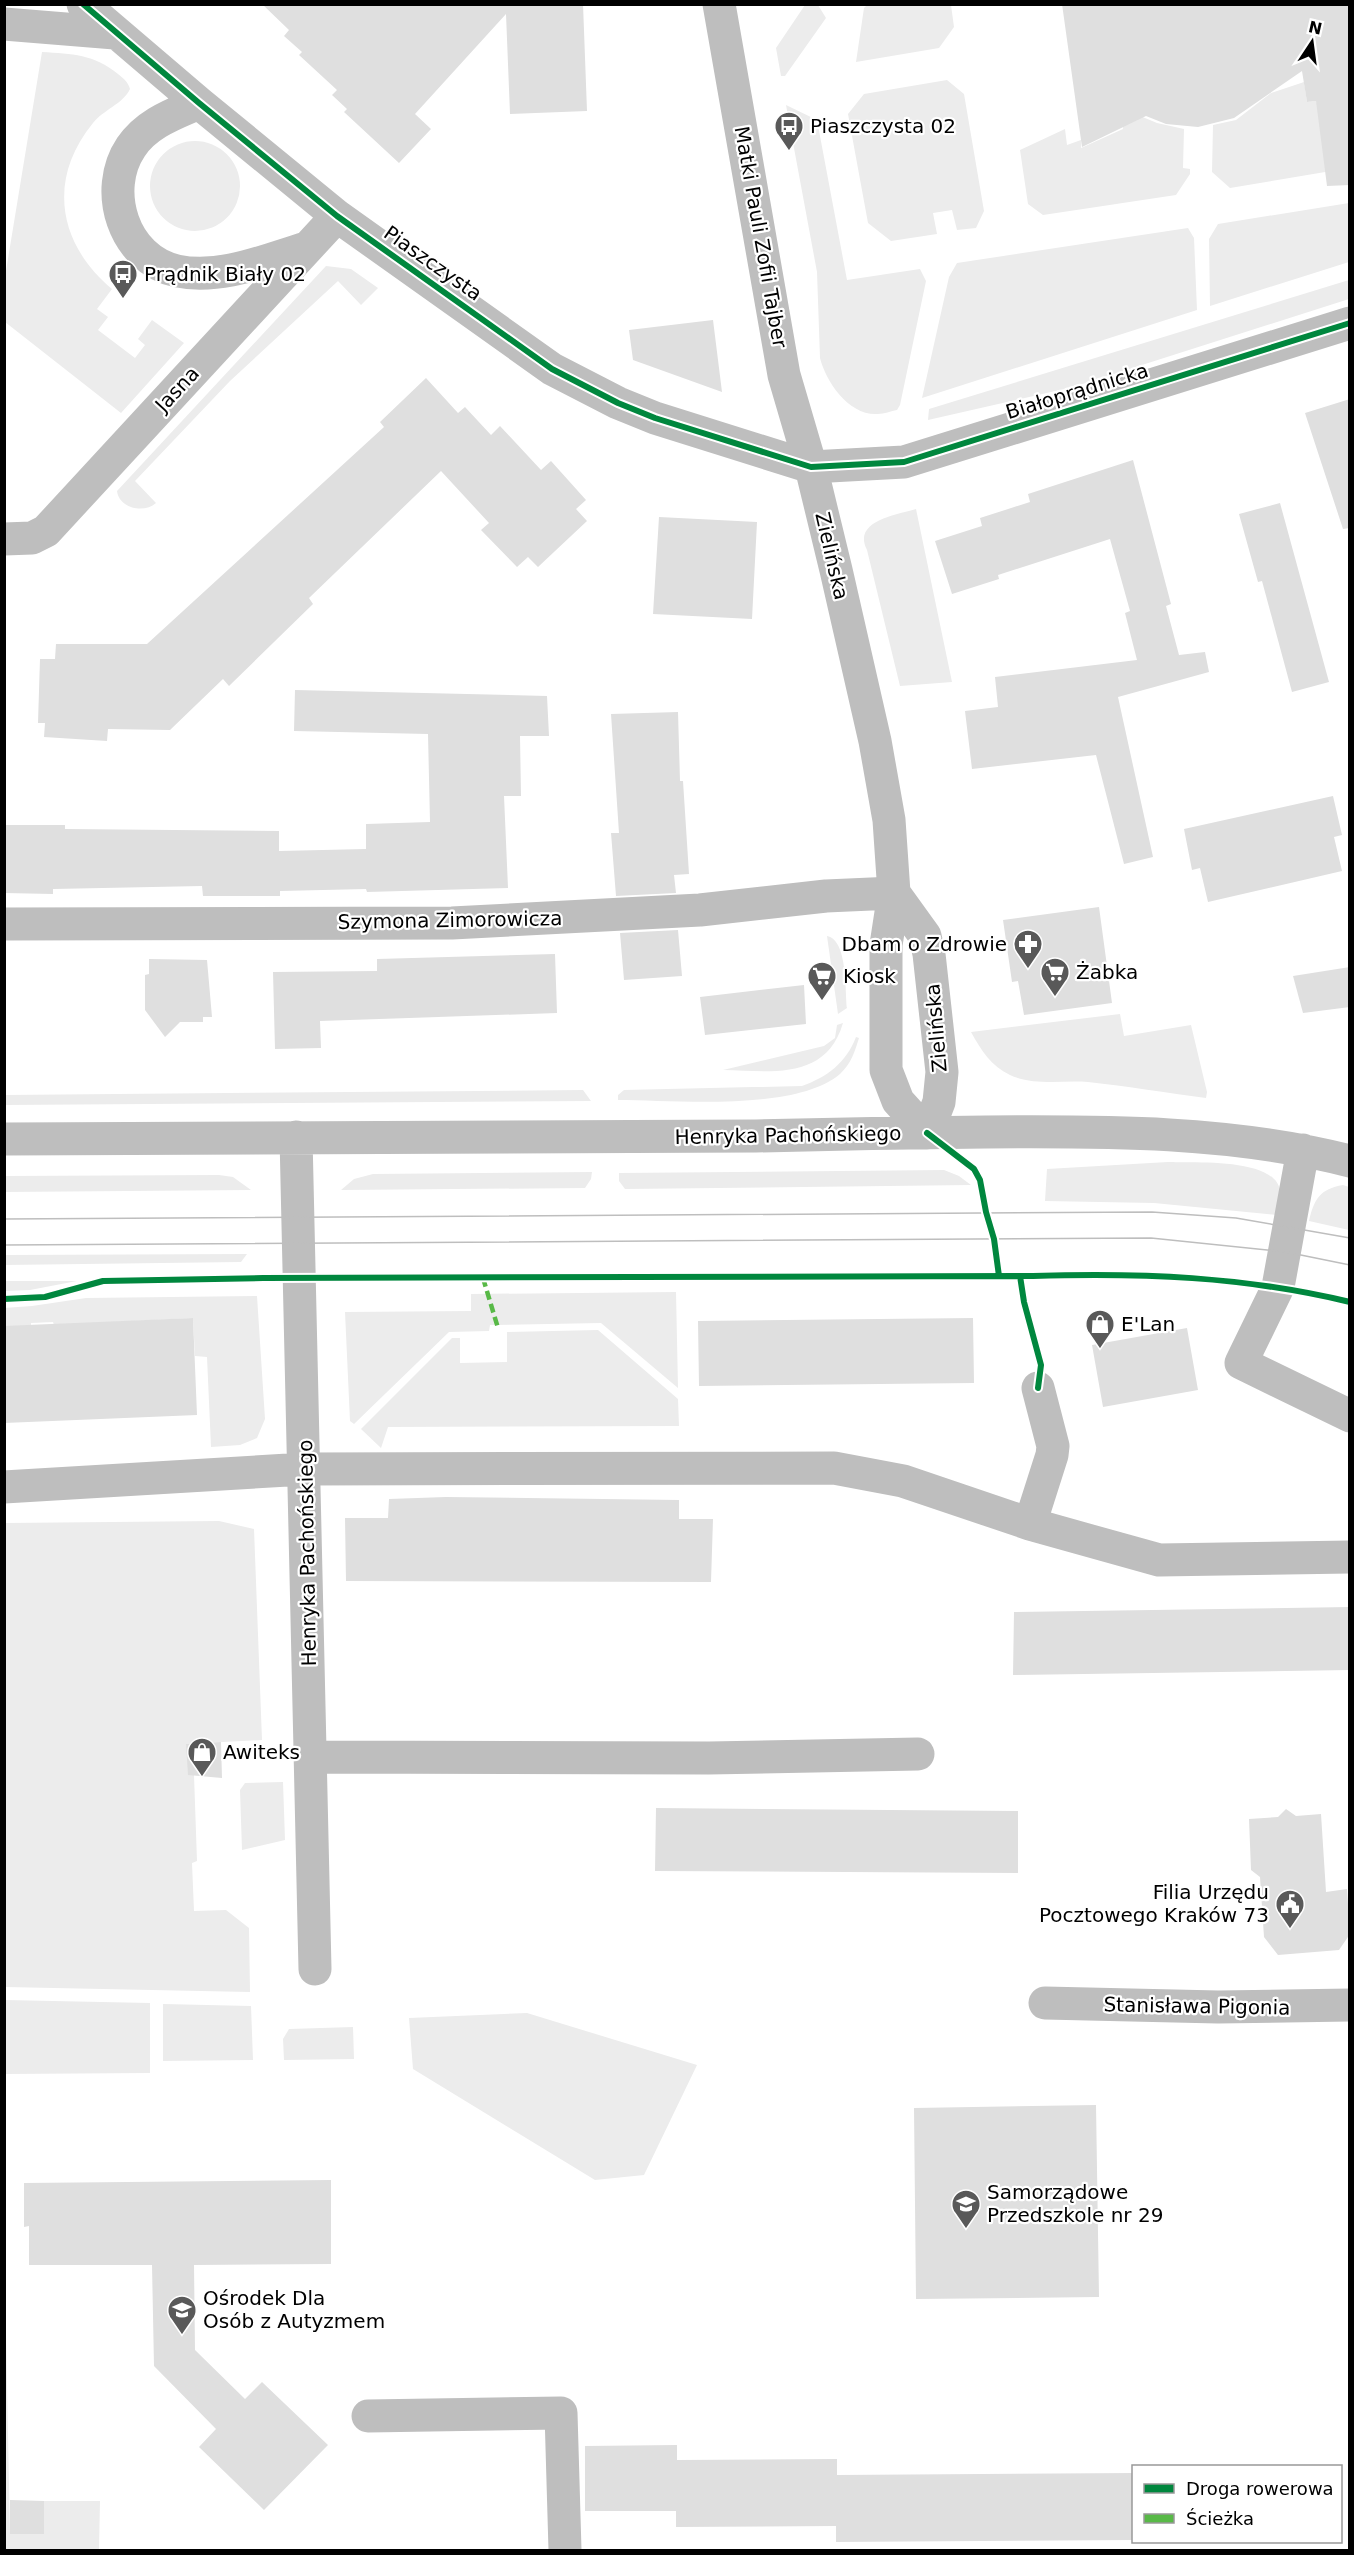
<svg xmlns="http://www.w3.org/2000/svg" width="1354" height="2555" font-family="'DejaVu Sans',sans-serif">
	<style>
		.green { fill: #ececec }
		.building { fill: #dfdfdf }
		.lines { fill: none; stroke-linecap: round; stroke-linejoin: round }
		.minor { stroke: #bebebe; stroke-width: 33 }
		.tram { stroke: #bebebe; stroke-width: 1.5 }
		.quiet { stroke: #58b947; stroke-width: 4.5; stroke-dasharray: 9 4.5; stroke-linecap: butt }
		.cycleway-casing { stroke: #fff; stroke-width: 10 }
		.cycleway { stroke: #00873e; stroke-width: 6 }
		.labels { text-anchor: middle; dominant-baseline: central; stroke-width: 4.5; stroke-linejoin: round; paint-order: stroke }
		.poi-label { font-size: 20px; fill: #000; stroke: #fff; text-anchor: start }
		.street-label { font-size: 20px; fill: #000; stroke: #fff }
	</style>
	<rect width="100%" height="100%" fill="#fff"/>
	<path class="green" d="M 805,5 L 818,5 L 826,18 L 785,76 L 781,76 L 776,48 Z
		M 867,5 L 951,5 L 954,27 L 939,48 L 856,62 L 864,8 Z
		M 42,52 C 72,54 94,54 118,74 C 124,79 128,82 130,89 C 123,104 103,110 93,123 C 47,179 58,244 112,289 L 97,309 L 108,317 L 98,330 L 135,358 L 145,345 L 138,339 L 152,320 L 184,343 L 121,413 L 5,322 L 5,277 Z
		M 947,80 L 964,94 L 984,211 L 976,228 L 957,230 L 952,210 L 933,213 L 937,234 L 891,241 L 868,223 L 848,114 L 864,94 Z
		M 1304,82 L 1307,102 L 1316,101 L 1349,168 L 1230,188 L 1212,172 L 1213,125 L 1236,120 L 1271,93 Z
		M 786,105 L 817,120 L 847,280 L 920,269 L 926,281 L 900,405 L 897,410 C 891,411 884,414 878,414 C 849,416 826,382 820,358 L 817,272 Z
		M 1121,108 L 1157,123 L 1184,129 L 1183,168 L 1190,169 L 1190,174 L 1176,195 L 1043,215 L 1028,204 L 1020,150 L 1065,129 L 1067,145 L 1081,140 L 1081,148 L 1123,129 Z
		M150 186a45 45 0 1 1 90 0a45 45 0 1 1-90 0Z
		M 1349,203 L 1349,262 L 1210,306 L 1209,239 L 1218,224 Z
		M 1188,228 L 1194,238 L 1197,310 L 922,398 L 949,277 L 957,263 Z
		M 326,266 L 351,269 L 378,288 L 361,305 L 338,281 L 230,381 L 135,481 L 156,503 C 144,514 119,508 117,491 Z
		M 1349,280 L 1349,299 L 1073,387 L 928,420 L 929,409 Z
		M 916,509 L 952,682 L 900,686 L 867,550 C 852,521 896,515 916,509 Z
		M 827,936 C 848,940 845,991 847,1008 L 838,1014 Z
		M 1120,1014 L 1124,1036 L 1191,1025 L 1207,1092 L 1206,1098 C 1167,1093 1127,1086 1088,1082 C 1063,1080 1034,1086 1010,1075 C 991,1066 981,1050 971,1032 Z
		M 843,1023 C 826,1081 771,1071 723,1070 L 824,1046 L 835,1038 L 837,1025 Z
		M 856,1037 L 859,1038 C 855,1051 851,1064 840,1074 C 795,1112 675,1100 618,1100 L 618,1095 L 624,1090 L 802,1086 C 827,1077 846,1063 856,1037 Z
		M 583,1090 L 591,1101 L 4,1105 L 5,1095 Z
		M 1168,1162 C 1192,1163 1276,1157 1280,1191 C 1281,1198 1278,1207 1277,1215 L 1154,1203 L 1045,1201 L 1047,1169 Z
		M 944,1170 L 959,1176 L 971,1185 L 625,1189 L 619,1181 L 619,1173 Z
		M 592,1172 L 591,1179 L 585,1188 L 341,1190 L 354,1179 L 373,1174 Z
		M 219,1175 L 233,1177 L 251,1190 L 5,1192 L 5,1176 Z
		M 1343,1185 L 1349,1187 L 1349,1230 L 1309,1221 C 1314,1199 1320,1189 1343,1185 Z
		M 247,1254 L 241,1262 L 4,1265 L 5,1255 Z
		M 5,1281 L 77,1281 L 30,1290 L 5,1291 Z
		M 676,1292 L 678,1388 L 601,1323 L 490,1325 L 489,1331 L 449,1332 L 354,1424 L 350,1421 L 345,1312 L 471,1311 L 471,1294 Z
		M 257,1296 L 265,1419 L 257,1438 L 240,1445 L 211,1447 L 207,1357 L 195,1356 L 193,1318 L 54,1325 L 53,1322 L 31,1323 L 31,1326 L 5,1326 L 4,1308 L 32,1306 L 86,1298 Z
		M 598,1330 L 678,1399 L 679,1426 L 388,1427 L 381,1448 L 361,1429 L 452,1338 L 460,1338 L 460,1363 L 507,1362 L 507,1332 Z
		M 219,1521 L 254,1529 L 262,1740 L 186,1744 L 194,1775 L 197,1861 L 192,1863 L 194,1911 L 226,1910 L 249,1928 L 250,1992 L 5,1987 L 5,1523 Z
		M 283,1782 L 285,1840 L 242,1850 L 240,1790 L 245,1783 Z
		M 5,2000 L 150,2003 L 150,2073 L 5,2074 Z
		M 163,2004 L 251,2006 L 253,2060 L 163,2061 Z
		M 527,2013 L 697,2065 L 644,2175 L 595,2180 L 413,2069 L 409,2018 Z
		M 353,2027 L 354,2059 L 284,2060 L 283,2039 L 289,2029 Z
		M 4,2233 L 10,2534 L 44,2534 L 44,2501 L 100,2501 L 99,2550 L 5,2550 Z"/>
	<path class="building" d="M 262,4 L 583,4 L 587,111 L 510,114 L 506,14 L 415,114 L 431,129 L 399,163 L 344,112 L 347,109 L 332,95 L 337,90 L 299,55 L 302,52 L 284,36 L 289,30 Z
		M 1062,4 L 1350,4 L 1350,185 L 1327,186 L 1316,101 L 1307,102 L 1302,71 L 1234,118 L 1198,127 L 1166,124 L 1146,116 L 1082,147 Z
		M 713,320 L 722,392 L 633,360 L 629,330 Z
		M 426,378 L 458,413 L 465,407 L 491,435 L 500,426 L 541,470 L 551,461 L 586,500 L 576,509 L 587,521 L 538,567 L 528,557 L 517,567 L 481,530 L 489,523 L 441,471 L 309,598 L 313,604 L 229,686 L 223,679 L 170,730 L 108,729 L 107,741 L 44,737 L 45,723 L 38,723 L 40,659 L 55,659 L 56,644 L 147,644 L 384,427 L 380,422 Z
		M 1350,399 L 1350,528 L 1343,529 L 1305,413 Z
		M 1133,460 L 1171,604 L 1166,606 L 1179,655 L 1205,652 L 1209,672 L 1118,697 L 1153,857 L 1124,864 L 1096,755 L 972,769 L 965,711 L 998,707 L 995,677 L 1137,660 L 1125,613 L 1130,611 L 1110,539 L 998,575 L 999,579 L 952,594 L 935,541 L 982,526 L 980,518 L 1030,502 L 1028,494 Z
		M 1280,503 L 1329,682 L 1292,692 L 1262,581 L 1258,582 L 1239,514 Z
		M 659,517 L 757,522 L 752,619 L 653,614 Z
		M 295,690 L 547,696 L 549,736 L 520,736 L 521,796 L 504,796 L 508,888 L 367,892 L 366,889 L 280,891 L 280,896 L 203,896 L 202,886 L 53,889 L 53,894 L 4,893 L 4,825 L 65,825 L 65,829 L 279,831 L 279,851 L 366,849 L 366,824 L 430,822 L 428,734 L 294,731 Z
		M 678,712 L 680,781 L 683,781 L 689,874 L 674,875 L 676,893 L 616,896 L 611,833 L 619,833 L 611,714 Z
		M 1333,796 L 1342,835 L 1334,837 L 1342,871 L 1208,902 L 1200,868 L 1192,870 L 1184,829 Z
		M 1099,907 L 1112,1003 L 1024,1015 L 1018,981 L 1012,982 L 1003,920 Z
		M 678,930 L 682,976 L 624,980 L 620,933 Z
		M 555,954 L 557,1013 L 320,1021 L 321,1048 L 275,1049 L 273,972 L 377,971 L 377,959 Z
		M 149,959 L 207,960 L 212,1017 L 203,1017 L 203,1022 L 180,1022 L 165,1037 L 145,1010 L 145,975 L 149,974 Z
		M 1350,967 L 1350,1007 L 1303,1013 L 1293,976 Z
		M 804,985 L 806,1024 L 705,1035 L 700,997 Z
		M 193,1318 L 197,1415 L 4,1423 L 4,1326 Z
		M 973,1318 L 974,1383 L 699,1386 L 698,1321 Z
		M 1187,1328 L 1198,1390 L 1103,1407 L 1092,1345 Z
		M 446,1497 L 679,1500 L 679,1519 L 713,1519 L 711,1582 L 346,1581 L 345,1518 L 388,1518 L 389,1499 Z
		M 1350,1607 L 1350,1670 L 1013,1675 L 1014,1612 Z
		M 221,1742 L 222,1778 L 188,1775 L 186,1744 Z
		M 656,1808 L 1018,1811 L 1018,1873 L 655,1871 Z
		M 1286,1809 L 1296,1816 L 1321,1814 L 1326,1892 L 1347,1889 L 1350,1934 L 1339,1950 L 1278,1955 L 1264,1937 L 1260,1877 L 1251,1870 L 1249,1819 L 1278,1817 Z
		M 1096,2105 L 1099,2297 L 916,2299 L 914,2108 Z
		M 331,2180 L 331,2264 L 194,2265 L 195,2350 L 245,2399 L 262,2382 L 328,2445 L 264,2510 L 199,2447 L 216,2429 L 154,2366 L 152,2265 L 29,2265 L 29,2226 L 24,2227 L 24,2183 Z
		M 677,2445 L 677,2460 L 837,2459 L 837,2475 L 1134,2473 L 1134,2540 L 836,2542 L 836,2526 L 676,2527 L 676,2511 L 585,2511 L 585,2446 Z
		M 10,2500 L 44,2501 L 44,2534 L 10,2534 Z"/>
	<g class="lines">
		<path class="minor" d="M 83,4 L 199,103 L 337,216 L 552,369 L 618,403 L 655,418 L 811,467 L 904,462 L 1350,323
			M 719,4 L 784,375 L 811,467 L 836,570 L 875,741 L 889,820 L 894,893 L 886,945 L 886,1070 L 898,1101 L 927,1133
			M 4,24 L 115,33
			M 199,103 C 174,114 147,123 131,147 C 102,190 123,259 177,271 C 221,280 266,260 306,248
			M 4,539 L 32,538 L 46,531 L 337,216
			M 894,893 L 925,936 L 929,954 L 942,1072 L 939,1102 L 927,1133
			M 4,924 L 452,923 L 700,910 L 826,896 L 894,893
			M 296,1137 L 315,1969
			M 4,1139 C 255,1138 506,1139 756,1136 C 833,1134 909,1133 986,1132 C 1107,1131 1232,1131 1350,1161
			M 1303,1150 L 1278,1287 L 1241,1363 L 1350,1416
			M 4,1487 L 305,1469 L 834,1468 L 903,1481 L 1030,1524 L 1159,1560 L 1350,1557
			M 1030,1524 L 1052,1455 L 1053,1446 L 1038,1388
			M 311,1757 L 709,1758 L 918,1754
			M 1045,2003 L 1218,2007 L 1350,2005
			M 368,2416 L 561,2413 L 565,2550"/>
		<path class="tram" d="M 4,1219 L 1152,1212 L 1236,1218 L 1350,1238
			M 4,1245 L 1151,1238 L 1286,1252 L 1350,1265"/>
		<path class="quiet" d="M 483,1278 L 498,1328"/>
		<g class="cycleway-casing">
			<path id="cycleway" d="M 83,4 L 199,103 L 337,216 L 552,369 L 618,403 L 655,418 L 811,467 L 904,462 L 1350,323
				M 927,1133 L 974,1169 L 980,1180 L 986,1212 L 994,1239 L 999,1276
				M 1020,1276 L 1024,1302 L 1041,1365 L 1038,1388
				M 4,1299 L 45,1297 L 103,1281 L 263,1278 L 1033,1276 C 1144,1273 1241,1276 1350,1302"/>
		</g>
		<use href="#cycleway" class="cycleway"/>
	</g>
	<defs>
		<g id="bus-pin" transform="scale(1.5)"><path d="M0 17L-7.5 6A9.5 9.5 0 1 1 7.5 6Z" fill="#595959" stroke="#fff"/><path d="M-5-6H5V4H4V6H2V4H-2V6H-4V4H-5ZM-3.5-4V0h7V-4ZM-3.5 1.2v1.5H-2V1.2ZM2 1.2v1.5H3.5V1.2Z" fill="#fff"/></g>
		<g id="pharmacy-pin" transform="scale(1.5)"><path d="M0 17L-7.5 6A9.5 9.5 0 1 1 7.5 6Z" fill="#595959" stroke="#fff"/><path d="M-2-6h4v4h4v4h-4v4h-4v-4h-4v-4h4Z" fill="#fff"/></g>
		<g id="supermarket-pin" transform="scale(1.5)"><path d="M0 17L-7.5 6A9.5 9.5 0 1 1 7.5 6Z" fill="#595959" stroke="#fff"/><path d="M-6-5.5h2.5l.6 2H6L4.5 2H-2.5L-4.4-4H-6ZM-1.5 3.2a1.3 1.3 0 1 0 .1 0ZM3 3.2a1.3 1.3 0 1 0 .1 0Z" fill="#fff"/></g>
		<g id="shop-pin" transform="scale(1.5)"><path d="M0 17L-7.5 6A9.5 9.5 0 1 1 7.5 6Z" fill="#595959" stroke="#fff"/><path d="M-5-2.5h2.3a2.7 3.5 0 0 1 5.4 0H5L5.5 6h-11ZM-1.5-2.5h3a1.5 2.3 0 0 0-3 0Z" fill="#fff"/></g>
		<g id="civic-pin" transform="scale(1.5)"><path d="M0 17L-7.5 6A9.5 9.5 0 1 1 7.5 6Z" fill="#595959" stroke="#fff"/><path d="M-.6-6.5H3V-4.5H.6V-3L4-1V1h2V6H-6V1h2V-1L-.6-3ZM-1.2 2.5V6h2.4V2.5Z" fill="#fff"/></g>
		<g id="school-pin" transform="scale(1.5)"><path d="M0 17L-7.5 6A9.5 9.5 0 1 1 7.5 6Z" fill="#595959" stroke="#fff"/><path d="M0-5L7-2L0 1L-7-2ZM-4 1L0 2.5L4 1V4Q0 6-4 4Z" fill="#fff"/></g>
	</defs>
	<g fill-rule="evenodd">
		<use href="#bus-pin" x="789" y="126"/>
		<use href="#bus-pin" x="123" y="274"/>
		<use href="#pharmacy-pin" x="1028" y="944"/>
		<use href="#supermarket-pin" x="1055" y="972"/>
		<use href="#supermarket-pin" x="822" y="976"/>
		<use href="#shop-pin" x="1100" y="1324"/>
		<use href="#shop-pin" x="202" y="1752"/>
		<use href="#civic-pin" x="1290" y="1904"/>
		<use href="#school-pin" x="966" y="2204"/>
		<use href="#school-pin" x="182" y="2310"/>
	</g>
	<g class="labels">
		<g class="poi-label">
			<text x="810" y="126">Piaszczysta 02</text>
			<text x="144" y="274">Prądnik Biały 02</text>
			<text x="1007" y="944" text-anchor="end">Dbam o Zdrowie</text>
			<text x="1076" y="972">Żabka</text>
			<text x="843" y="976">Kiosk</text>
			<text x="1121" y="1324">E'Lan</text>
			<text x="223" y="1752">Awiteks</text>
			<text x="1269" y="1892" text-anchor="end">Filia Urzędu<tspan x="1269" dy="23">Pocztowego Kraków 73</tspan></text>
			<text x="987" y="2192">Samorządowe<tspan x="987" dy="23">Przedszkole nr 29</tspan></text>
			<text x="203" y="2298">Ośrodek Dla<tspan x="203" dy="23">Osób z Autyzmem</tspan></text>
		</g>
		<g class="street-label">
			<text transform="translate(761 237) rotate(80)">Matki Pauli Zofii Tajber</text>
			<text transform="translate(433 263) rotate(35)">Piaszczysta</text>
			<text transform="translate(177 389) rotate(-47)">Jasna</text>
			<text transform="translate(1077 391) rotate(-17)">Białoprądnicka</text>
			<text transform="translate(832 556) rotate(77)">Zielińska</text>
			<text transform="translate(450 920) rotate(-1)">Szymona Zimorowicza</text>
			<text transform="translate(936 1028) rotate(-95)">Zielińska</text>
			<text transform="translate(788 1135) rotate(-1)">Henryka Pachońskiego</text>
			<text transform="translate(307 1553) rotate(-91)">Henryka Pachońskiego</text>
			<text transform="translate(1197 2006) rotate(1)">Stanisława Pigonia</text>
		</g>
	</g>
	<rect width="1354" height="2555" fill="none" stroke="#000000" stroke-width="12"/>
	<rect x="1132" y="2465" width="210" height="78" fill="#ffffff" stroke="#999999" stroke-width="1.5"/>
	<rect x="1144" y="2484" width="30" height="9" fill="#00873e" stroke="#999999" stroke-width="1.5"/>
	<text x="1186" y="2495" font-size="18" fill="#000000">Droga rowerowa</text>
	<rect x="1144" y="2514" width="30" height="9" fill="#58b947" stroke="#999999" stroke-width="1.5"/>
	<text x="1186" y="2525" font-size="18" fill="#000000">Ścieżka</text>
	<g transform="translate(1312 42) rotate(13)" stroke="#ffffff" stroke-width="4.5" paint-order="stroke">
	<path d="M0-4.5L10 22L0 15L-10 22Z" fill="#000000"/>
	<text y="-9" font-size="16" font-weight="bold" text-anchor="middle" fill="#000000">N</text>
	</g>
</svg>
